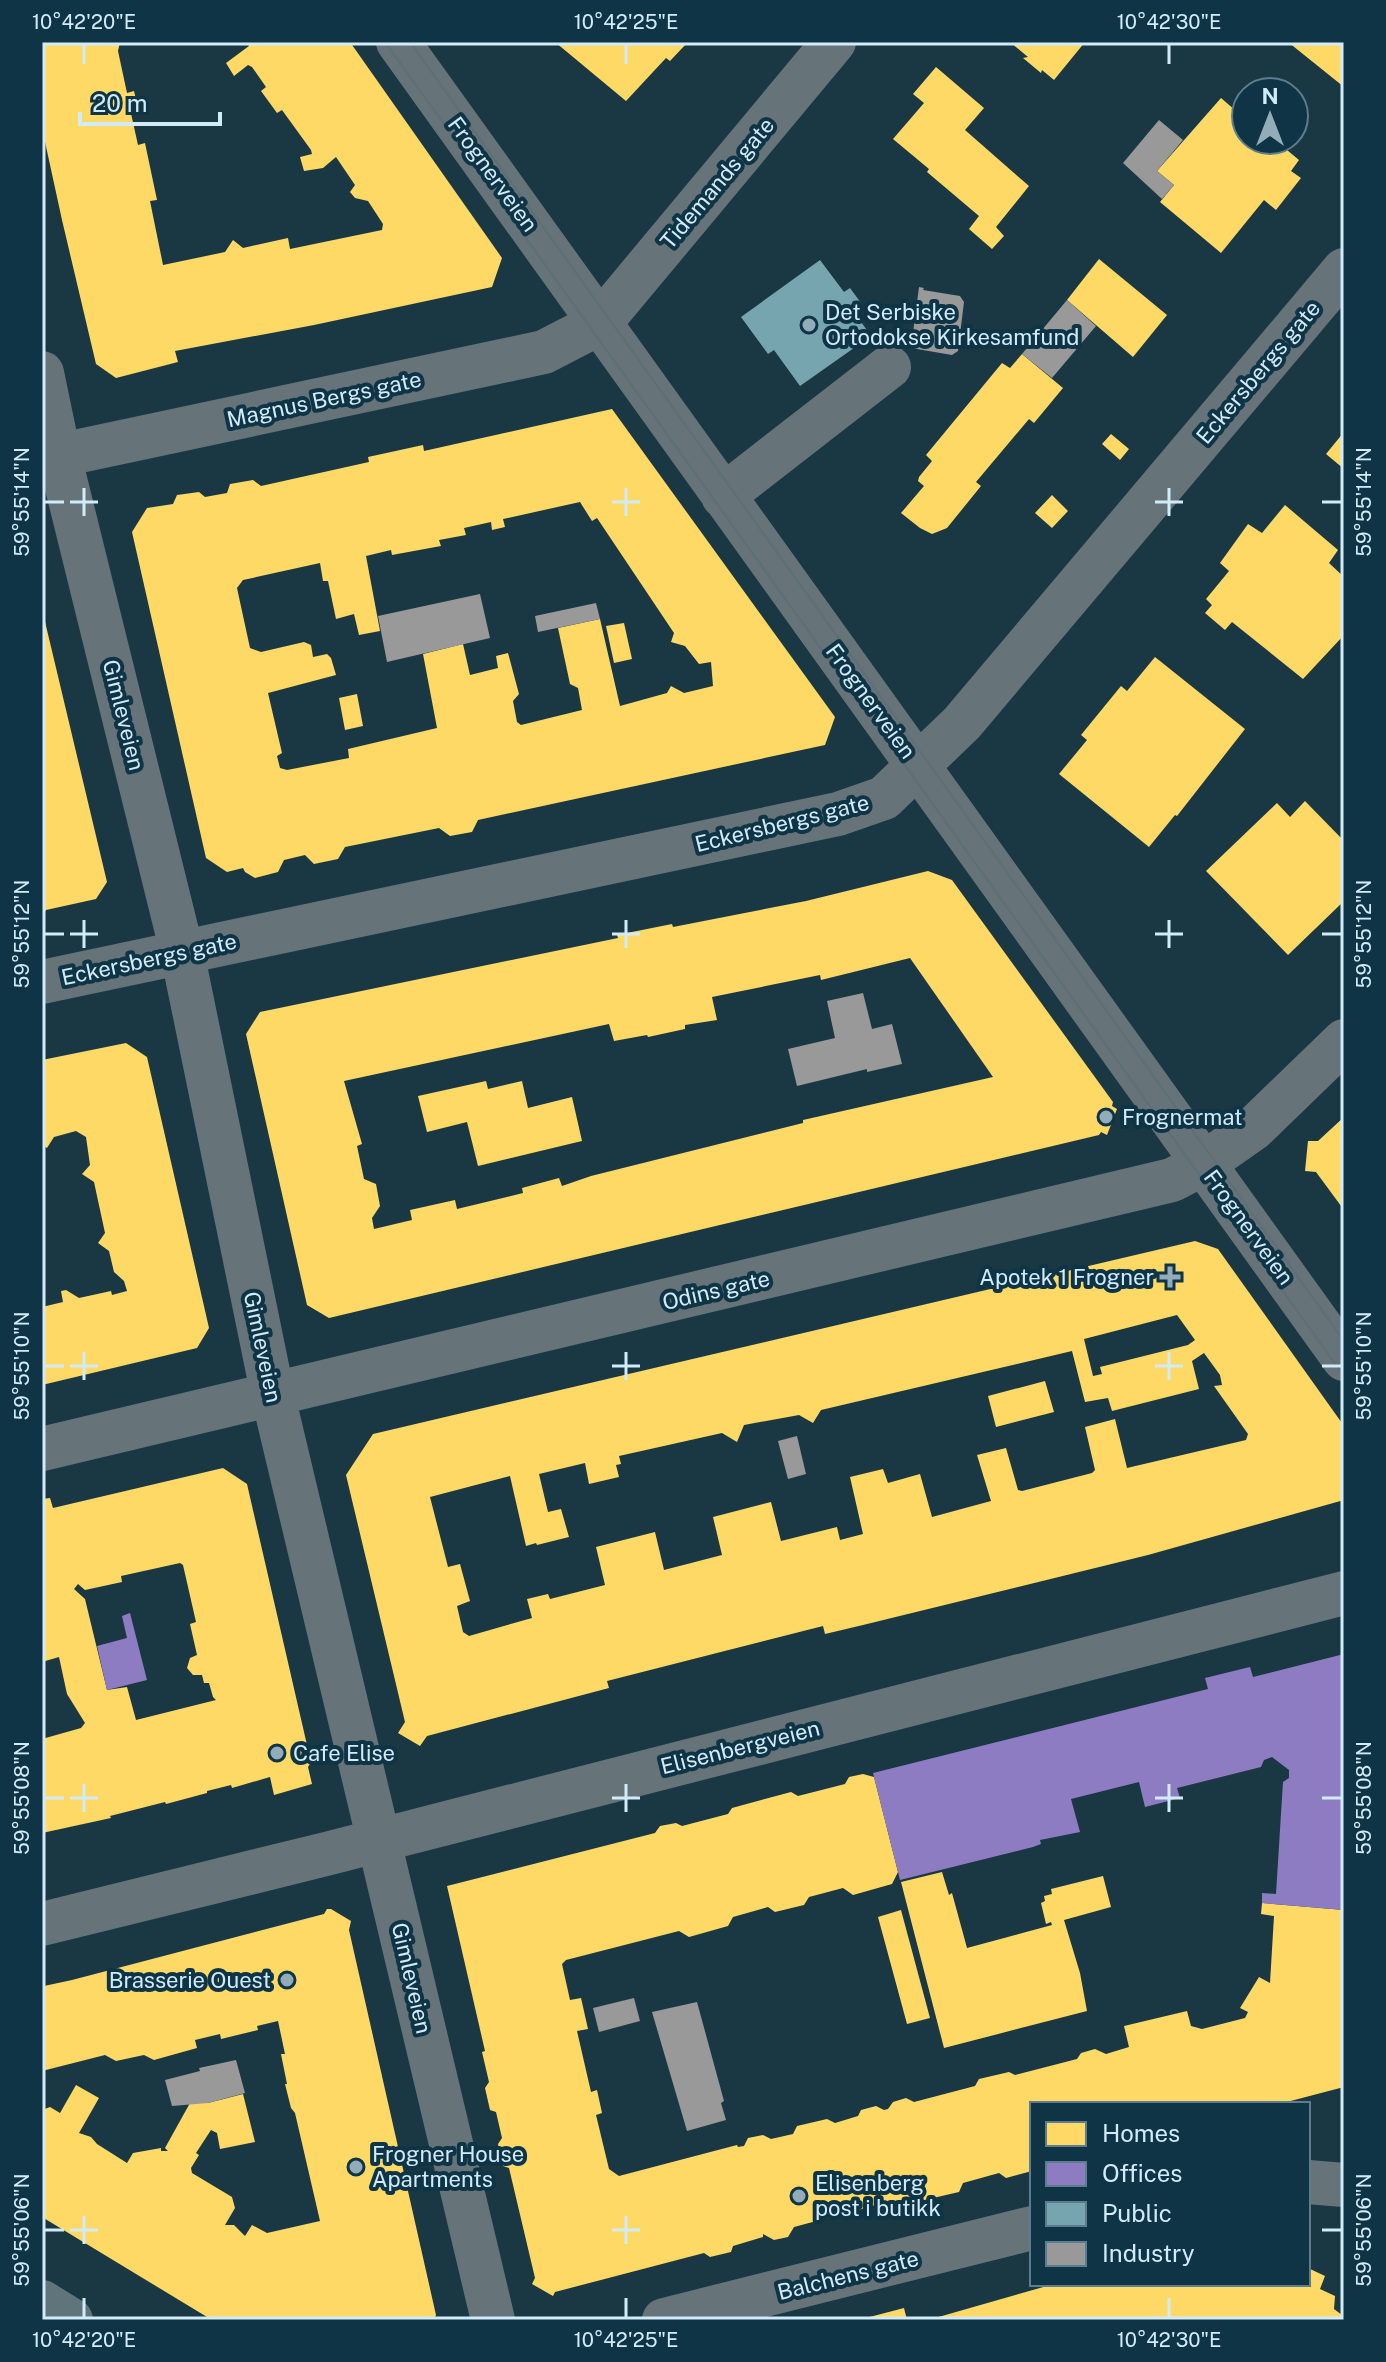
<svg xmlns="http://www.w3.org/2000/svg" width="1386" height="2362" font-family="'Public Sans',sans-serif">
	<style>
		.homes { fill: #ffd966; fill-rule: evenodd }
		.offices { fill: #8e7cc3 }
		.public { fill: #76a5af }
		.industry { fill: #999 }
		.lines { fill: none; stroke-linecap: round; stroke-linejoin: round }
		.minor { stroke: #66747a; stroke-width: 44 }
		.major { stroke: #60747c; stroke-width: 44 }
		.tram { stroke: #5f6f78; stroke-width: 2 }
		.ticks { fill: none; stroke: #d2ebf9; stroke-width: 3 }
		.poi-dot { fill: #92acba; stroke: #0e3445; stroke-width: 3 }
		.labels { text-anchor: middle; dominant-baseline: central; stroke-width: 8; stroke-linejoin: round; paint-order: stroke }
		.street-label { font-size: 22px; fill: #d2ebf9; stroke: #0e3445 }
		.poi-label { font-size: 22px; fill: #d2ebf9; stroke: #0e3445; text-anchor: start }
		.neatline { fill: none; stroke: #d2ebf9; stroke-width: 3 }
		.ticks-label { font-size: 20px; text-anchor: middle; fill: #d2ebf9 }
	</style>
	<rect width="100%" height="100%" fill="#1a3844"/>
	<path class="homes" d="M 42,42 L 120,42 L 118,51 L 127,93 L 134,91 L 138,108 L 130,109 L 138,145 L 145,143 L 157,200 L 150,201 L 163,265 L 225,252 L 233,240 L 243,248 L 288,238 L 290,249 L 382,230 L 383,224 L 368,201 L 355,198 L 350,192 L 355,185 L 336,157 L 323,168 L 304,171 L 300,157 L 312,154 L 311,150 L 282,110 L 277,113 L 261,91 L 266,87 L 252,67 L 248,65 L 234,76 L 226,63 L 249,46 L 246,42 L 350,42 L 502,258 L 492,287 L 314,325 L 175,351 L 178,362 L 116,378 L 96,364 L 62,220 L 42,128 Z
		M 555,42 L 688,42 L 670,61 L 666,58 L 626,101 Z
		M 1010,42 L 1085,42 L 1054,80 L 1042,70 L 1041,73 L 1023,58 L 1028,57 Z
		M 1288,42 L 1344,42 L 1344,87 Z
		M 936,67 L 984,108 L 965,130 L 1029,186 L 996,227 L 1004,236 L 992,249 L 969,229 L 979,216 L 927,172 L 929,169 L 893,139 L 924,103 L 913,94 Z
		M 1221,98 L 1243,117 L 1246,112 L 1246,140 L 1275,140 L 1299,160 L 1291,171 L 1301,178 L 1276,210 L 1264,200 L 1221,253 L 1160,202 L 1174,185 L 1157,171 Z
		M 1099,259 L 1167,315 L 1133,357 L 1067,300 Z
		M 1022,354 L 1063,388 L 1034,423 L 1029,419 L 976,482 L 981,486 L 947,528 L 932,534 L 920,528 L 901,513 L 924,486 L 918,481 L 919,477 L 932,461 L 926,455 L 1002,363 L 1010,368 Z
		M 612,409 L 835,717 L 825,745 L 478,820 L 472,832 L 450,836 L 439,828 L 345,847 L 338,859 L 314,864 L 305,855 L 284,860 L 278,872 L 255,878 L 245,872 L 243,868 L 227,872 L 206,858 L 132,532 L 147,508 L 173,504 L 177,495 L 199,492 L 205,497 L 227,493 L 230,484 L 253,480 L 261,486 L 369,462 L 368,457 L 423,445 L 424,451 ZM 580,502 L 592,521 L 597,518 L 674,633 L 671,642 L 685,646 L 699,664 L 711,662 L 713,686 L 684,693 L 671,686 L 667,693 L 620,706 L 600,619 L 558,628 L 570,684 L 578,688 L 582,710 L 521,725 L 517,722 L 513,701 L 519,694 L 508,653 L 496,656 L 498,668 L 470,675 L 463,644 L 423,654 L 437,728 L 348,749 L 349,758 L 287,770 L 280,768 L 277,756 L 282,753 L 268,693 L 336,675 L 331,658 L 327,654 L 313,657 L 311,645 L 304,642 L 261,652 L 250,648 L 237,588 L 243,580 L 320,563 L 323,581 L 328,581 L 336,619 L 354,614 L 359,635 L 380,631 L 366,556 L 391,550 L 392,555 L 441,546 L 439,540 L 466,535 L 464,528 L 491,522 L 492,530 L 505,527 L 503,519 Z
		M 1344,432 L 1344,469 L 1326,454 Z
		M 1111,434 L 1129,449 L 1120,460 L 1102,444 Z
		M 1052,495 L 1068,511 L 1052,528 L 1035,513 Z
		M 1285,505 L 1338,550 L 1329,563 L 1344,577 L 1344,635 L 1303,679 L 1232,622 L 1225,630 L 1205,613 L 1212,605 L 1206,599 L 1229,571 L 1220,563 L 1248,524 L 1262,533 Z
		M 42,609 L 107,882 L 96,899 L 46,910 L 42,916 Z
		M 624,623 L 632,659 L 614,663 L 606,626 Z
		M 1155,657 L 1245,729 L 1177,816 L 1175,815 L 1149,847 L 1059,774 L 1087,740 L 1081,735 L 1121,686 L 1127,691 Z
		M 357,694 L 363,726 L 345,730 L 339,698 Z
		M 1305,801 L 1344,841 L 1344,901 L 1288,955 L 1206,871 L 1277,803 L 1290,817 Z
		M 928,871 L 952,880 L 1113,1102 L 1112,1106 L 1117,1109 L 1107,1135 L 1101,1132 L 1099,1135 L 329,1318 L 307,1305 L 246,1034 L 260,1012 L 618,938 L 617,935 L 672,924 L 673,927 L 806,901 ZM 910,958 L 993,1077 L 803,1120 L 803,1123 L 591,1176 L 562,1186 L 559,1178 L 522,1188 L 523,1193 L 457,1209 L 455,1200 L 410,1210 L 412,1220 L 374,1229 L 372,1218 L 380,1206 L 376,1184 L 364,1179 L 357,1146 L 362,1144 L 344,1081 L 609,1024 L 614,1041 L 647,1035 L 648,1037 L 685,1029 L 685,1025 L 717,1020 L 712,997 L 820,975 L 821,980 Z
		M 126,1043 L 147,1057 L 209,1328 L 197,1348 L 42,1385 L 42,1307 L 63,1302 L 61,1291 L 66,1290 L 79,1298 L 111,1291 L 112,1295 L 127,1291 L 124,1281 L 114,1272 L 109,1251 L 98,1243 L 105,1233 L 94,1182 L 82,1174 L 90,1165 L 86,1137 L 76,1131 L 54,1137 L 47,1148 L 42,1145 L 42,1060 Z
		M 486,1081 L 488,1089 L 522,1081 L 528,1108 L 572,1097 L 582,1141 L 478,1166 L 467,1122 L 427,1132 L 418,1096 Z
		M 1344,1117 L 1344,1210 L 1316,1172 L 1305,1171 L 1308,1141 L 1318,1141 Z
		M 1195,1241 L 1218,1249 L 1344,1426 L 1344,1500 L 1148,1555 L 863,1625 L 825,1634 L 823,1626 L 607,1681 L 609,1688 L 427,1736 L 420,1746 L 398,1733 L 405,1722 L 346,1475 L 373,1434 ZM 1177,1315 L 1195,1340 L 1188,1345 L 1100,1367 L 1102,1374 L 1093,1376 L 1084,1339 ZM 1072,1351 L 1085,1402 L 1108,1398 L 1112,1411 L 1199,1389 L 1192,1361 L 1204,1353 L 1220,1375 L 1222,1385 L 1214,1386 L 1248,1434 L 1246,1440 L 1127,1468 L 1115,1419 L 1085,1427 L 1095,1470 L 1092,1473 L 1022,1491 L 1018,1490 L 1006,1448 L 977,1455 L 991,1501 L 932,1517 L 920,1474 L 888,1483 L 883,1469 L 850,1477 L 863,1534 L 840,1540 L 837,1527 L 781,1541 L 771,1502 L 713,1517 L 722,1555 L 664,1570 L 655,1532 L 596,1547 L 605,1585 L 550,1599 L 548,1594 L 527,1599 L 532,1618 L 469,1636 L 463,1632 L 457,1606 L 470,1601 L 460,1564 L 448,1567 L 430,1497 L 510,1476 L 526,1546 L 536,1543 L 537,1545 L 569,1537 L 561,1509 L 548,1512 L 539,1474 L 585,1463 L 589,1484 L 619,1477 L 616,1465 L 621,1464 L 619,1456 L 722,1433 L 737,1442 L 744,1425 L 799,1415 L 813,1423 L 821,1410 Z
		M 1045,1381 L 1054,1412 L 996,1427 L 988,1396 Z
		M 223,1468 L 247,1484 L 307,1745 L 318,1752 L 308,1767 L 312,1784 L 274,1795 L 270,1777 L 232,1788 L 231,1785 L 207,1791 L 207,1793 L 166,1804 L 165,1802 L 110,1816 L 111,1818 L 42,1833 L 42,1739 L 81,1728 L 85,1723 L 67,1694 L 59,1657 L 42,1662 L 42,1499 L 50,1498 L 53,1508 ZM 180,1563 L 183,1565 L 196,1622 L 190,1624 L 197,1655 L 190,1658 L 187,1668 L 193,1675 L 202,1675 L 204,1683 L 209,1683 L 213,1697 L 216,1700 L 136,1720 L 127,1687 L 107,1690 L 85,1599 L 74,1589 L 78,1584 L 85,1590 L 122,1582 L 121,1576 Z
		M 863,1774 L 874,1777 L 898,1872 L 892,1884 L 853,1895 L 843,1888 L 809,1897 L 804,1905 L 775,1912 L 768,1907 L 733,1917 L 728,1926 L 689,1937 L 679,1931 L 566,1960 L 562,1964 L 570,2000 L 581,1998 L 588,2029 L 577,2031 L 591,2092 L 597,2090 L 602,2113 L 596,2115 L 609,2169 L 619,2176 L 737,2145 L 738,2147 L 744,2146 L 748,2138 L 763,2135 L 771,2139 L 793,2134 L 797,2126 L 827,2119 L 835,2123 L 858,2116 L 861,2110 L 876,2106 L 884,2110 L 888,2109 L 893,2102 L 906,2098 L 914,2102 L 975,2086 L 979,2079 L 1009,2072 L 1015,2075 L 1077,2059 L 1081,2053 L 1095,2049 L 1106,2054 L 1129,2047 L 1124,2026 L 1187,2011 L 1191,2026 L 1202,2029 L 1245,2018 L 1248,2012 L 1240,2008 L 1259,1977 L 1270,1983 L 1274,1916 L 1261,1914 L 1262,1903 L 1344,1910 L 1344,2087 L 1279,2104 L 1032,2104 L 1032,2171 L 1006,2178 L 999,2173 L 963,2183 L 959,2192 L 920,2201 L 911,2197 L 902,2206 L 890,2210 L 880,2204 L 794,2227 L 788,2237 L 774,2240 L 763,2234 L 763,2237 L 733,2246 L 731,2252 L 710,2257 L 704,2253 L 555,2292 L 553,2296 L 532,2284 L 535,2278 L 509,2168 L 503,2166 L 498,2144 L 502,2138 L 496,2112 L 490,2110 L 485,2088 L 489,2082 L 482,2052 L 485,2051 L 447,1886 L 655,1833 L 660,1826 L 676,1823 L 682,1826 L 728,1814 L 732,1808 L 791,1792 L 798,1796 L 845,1784 L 849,1777 Z
		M 942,1872 L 949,1895 L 952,1893 L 967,1948 L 1052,1925 L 1051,1922 L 1046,1924 L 1041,1903 L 1045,1901 L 1044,1896 L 1052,1894 L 1051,1889 L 1103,1876 L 1111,1907 L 1064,1920 L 1080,1973 L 1087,2011 L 944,2048 L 901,1882 Z
		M 327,1909 L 331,1909 L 351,1921 L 349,1930 L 436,2315 L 434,2320 L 212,2320 L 42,2217 L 42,2110 L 50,2107 L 60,2113 L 76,2085 L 99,2098 L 79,2133 L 91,2137 L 97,2144 L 127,2163 L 133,2153 L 161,2148 L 161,2151 L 168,2151 L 165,2148 L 190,2103 L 208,2103 L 243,2094 L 255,2142 L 220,2149 L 217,2133 L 211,2130 L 196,2153 L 199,2155 L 191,2168 L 192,2173 L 232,2197 L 235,2208 L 225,2225 L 234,2225 L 245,2236 L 252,2225 L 267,2233 L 320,2221 L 295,2113 L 291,2108 L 285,2084 L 287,2084 L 281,2054 L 285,2054 L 278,2021 L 257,2026 L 258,2030 L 221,2039 L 220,2034 L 195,2040 L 197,2048 L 154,2060 L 144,2055 L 116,2061 L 105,2055 L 42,2071 L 42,1983 L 44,1986 L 72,1980 L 324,1914 Z
		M 901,1910 L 930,2018 L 907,2024 L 878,1917 Z
		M 1308,2268 L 1325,2276 L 1320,2289 L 1335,2296 L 1334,2309 L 1342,2315 L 1342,2320 L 928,2320 L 1054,2284 L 1308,2284 Z
		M 904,2308 L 907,2320 L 862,2320 L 862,2319 Z"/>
	<path class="offices" d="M 130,1613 L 147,1680 L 107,1690 L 97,1646 L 127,1638 L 122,1616 Z
		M 1344,1654 L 1344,1910 L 1262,1903 L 1262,1893 L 1276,1894 L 1283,1782 L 1289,1778 L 1289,1770 L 1272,1757 L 1264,1760 L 1261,1767 L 1177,1788 L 1180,1798 L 1145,1807 L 1139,1782 L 1071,1799 L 1080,1832 L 1040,1840 L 1041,1844 L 1033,1847 L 900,1880 L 873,1773 L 1208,1689 L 1205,1678 L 1250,1667 L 1253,1677 Z"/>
	<path class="public" d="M 820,260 L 844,292 L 850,288 L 861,303 L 852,309 L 871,336 L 800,386 L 774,350 L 768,354 L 741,317 Z"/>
	<path class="industry" d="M 1159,120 L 1183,140 L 1157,171 L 1174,185 L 1162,199 L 1123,163 Z
		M 919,287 L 924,288 L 923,290 L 960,296 L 964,302 L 958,351 L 952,355 L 911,348 Z
		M 1067,300 L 1096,326 L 1052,378 L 1022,354 Z
		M 480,594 L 490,638 L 387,662 L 378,616 Z
		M 596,603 L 600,619 L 538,632 L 535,616 Z
		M 863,993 L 872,1029 L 892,1024 L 902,1064 L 867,1072 L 867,1069 L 797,1086 L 788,1049 L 835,1038 L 827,1001 Z
		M 797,1436 L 806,1474 L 788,1479 L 778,1441 Z
		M 634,1998 L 640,2021 L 599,2032 L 593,2008 Z
		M 697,2002 L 724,2101 L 721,2103 L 726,2120 L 687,2131 L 652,2012 Z
		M 236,2060 L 245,2093 L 208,2103 L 172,2106 L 165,2080 L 200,2071 L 199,2068 Z"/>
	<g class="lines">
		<path class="minor" d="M 398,42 L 1344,1359
			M 42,373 L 59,455 L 182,952 L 273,1396 L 493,2320
			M 42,459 L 544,352 L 600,323 L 834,42
			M 723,496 L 889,367
			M 42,982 L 838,814 L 884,798 L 962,723 L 1344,270
			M 42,1449 L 1172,1180 L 1203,1164 L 1253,1129 L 1344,1041
			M 42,1924 L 326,1854 L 1344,1593
			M 1308,2182 L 1344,2185
			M 664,2320 L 1032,2228"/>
		<path class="major" d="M 42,2302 L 71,2320"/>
		<path class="tram" d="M 385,42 L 1344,1376
			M 410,42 L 1344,1341"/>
	</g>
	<path class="ticks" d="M 84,44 L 84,64M 626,44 L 626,64M 1169,44 L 1169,64M 84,488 L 84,516M 626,488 L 626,516M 1169,488 L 1169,516M 44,502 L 64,502M 70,502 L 98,502M 612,502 L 640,502M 1155,502 L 1183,502M 1322,502 L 1342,502M 84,920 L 84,948M 626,920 L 626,948M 1169,920 L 1169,948M 44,934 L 64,934M 70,934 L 98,934M 612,934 L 640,934M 1155,934 L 1183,934M 1322,934 L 1342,934M 84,1352 L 84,1380M 626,1352 L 626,1380M 1169,1352 L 1169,1380M 44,1366 L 64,1366M 70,1366 L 98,1366M 612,1366 L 640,1366M 1155,1366 L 1183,1366M 1322,1366 L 1342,1366M 84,1784 L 84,1812M 626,1784 L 626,1812M 1169,1784 L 1169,1812M 44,1798 L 64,1798M 70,1798 L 98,1798M 612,1798 L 640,1798M 1155,1798 L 1183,1798M 1322,1798 L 1342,1798M 84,2216 L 84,2244M 626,2216 L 626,2244M 44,2230 L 64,2230M 70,2230 L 98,2230M 612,2230 L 640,2230M 1322,2230 L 1342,2230M 84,2298 L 84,2318M 626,2298 L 626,2318M 1169,2298 L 1169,2318"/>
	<g class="poi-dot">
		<circle cx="809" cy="325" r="8"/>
		<circle cx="1106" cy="1117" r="8"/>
		<path d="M1166 1265h8v8h8v8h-8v8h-8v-8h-8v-8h8z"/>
		<circle cx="277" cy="1753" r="8"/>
		<circle cx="287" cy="1980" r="8"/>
		<circle cx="356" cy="2167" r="8"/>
		<circle cx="799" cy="2196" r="8"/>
	</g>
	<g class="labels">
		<g class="street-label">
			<text transform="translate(493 174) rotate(54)">Frognerveien</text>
			<text transform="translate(717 183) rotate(-50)">Tidemands gate</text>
			<text transform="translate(1258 372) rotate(-50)">Eckersbergs gate</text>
			<text transform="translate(324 399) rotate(-12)">Magnus Bergs gate</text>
			<text transform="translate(871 701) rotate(54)">Frognerveien</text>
			<text transform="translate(124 715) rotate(76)">Gimleveien</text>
			<text transform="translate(782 823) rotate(-14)">Eckersbergs gate</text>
			<text transform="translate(149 959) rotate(-12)">Eckersbergs gate</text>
			<text transform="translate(1249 1227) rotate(54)">Frognerveien</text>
			<text transform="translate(716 1290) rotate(-13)">Odins gate</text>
			<text transform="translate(263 1347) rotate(78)">Gimleveien</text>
			<text transform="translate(740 1747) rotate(-14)">Elisenbergveien</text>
			<text transform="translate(412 1978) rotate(77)">Gimleveien</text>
			<text transform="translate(848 2275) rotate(-14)">Balchens gate</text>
		</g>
		<g class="poi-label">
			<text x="825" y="312">Det Serbiske<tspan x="825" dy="25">Ortodokse Kirkesamfund</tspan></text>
			<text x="1122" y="1117">Frognermat</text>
			<text x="1154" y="1277" text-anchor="end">Apotek 1 Frogner</text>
			<text x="293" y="1753">Cafe Elise</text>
			<text x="271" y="1980" text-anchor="end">Brasserie Ouest</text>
			<text x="372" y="2154">Frogner House<tspan x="372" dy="25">Apartments</tspan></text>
			<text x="815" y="2183">Elisenberg<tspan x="815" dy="25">post i butikk</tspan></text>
		</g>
	</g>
	<rect width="1386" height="2362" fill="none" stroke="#0e3445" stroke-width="88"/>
	<rect x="1030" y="2102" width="280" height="184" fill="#0e3445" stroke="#5c7d8d" stroke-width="2"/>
	<rect x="1046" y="2122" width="40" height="24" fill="#ffd966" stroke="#5c7d8d" stroke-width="2"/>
	<text x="1102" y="2142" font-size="24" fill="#d2ebf9">Homes</text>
	<rect x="1046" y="2162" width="40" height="24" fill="#8e7cc3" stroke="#5c7d8d" stroke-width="2"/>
	<text x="1102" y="2182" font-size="24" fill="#d2ebf9">Offices</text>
	<rect x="1046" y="2202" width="40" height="24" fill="#76a5af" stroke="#5c7d8d" stroke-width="2"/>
	<text x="1102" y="2222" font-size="24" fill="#d2ebf9">Public</text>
	<rect x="1046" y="2242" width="40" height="24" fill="#999999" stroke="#5c7d8d" stroke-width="2"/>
	<text x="1102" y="2262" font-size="24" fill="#d2ebf9">Industry</text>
	<g transform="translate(1270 116)"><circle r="38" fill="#0e3445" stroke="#5c7d8d" stroke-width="2"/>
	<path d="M0-6L14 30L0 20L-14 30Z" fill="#92acba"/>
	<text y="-12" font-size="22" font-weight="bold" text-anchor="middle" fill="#d2ebf9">N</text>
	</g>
	<path d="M80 112v12h140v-12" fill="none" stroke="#d2ebf9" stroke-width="4"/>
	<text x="92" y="112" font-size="24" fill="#d2ebf9" stroke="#0e3445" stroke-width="6" paint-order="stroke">20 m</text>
	<rect x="44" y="44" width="1298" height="2274" class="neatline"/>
	<g class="ticks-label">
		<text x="84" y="29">10°42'20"E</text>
		<text x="626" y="29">10°42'25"E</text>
		<text x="1169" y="29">10°42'30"E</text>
		<text transform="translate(22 502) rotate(-90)" y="7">59°55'14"N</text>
		<text transform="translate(1364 502) rotate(-90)" y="7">59°55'14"N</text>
		<text transform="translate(22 934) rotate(-90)" y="7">59°55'12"N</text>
		<text transform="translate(1364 934) rotate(-90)" y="7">59°55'12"N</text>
		<text transform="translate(22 1366) rotate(-90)" y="7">59°55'10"N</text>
		<text transform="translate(1364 1366) rotate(-90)" y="7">59°55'10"N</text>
		<text transform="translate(22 1798) rotate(-90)" y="7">59°55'08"N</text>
		<text transform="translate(1364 1798) rotate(-90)" y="7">59°55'08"N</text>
		<text transform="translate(22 2230) rotate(-90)" y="7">59°55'06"N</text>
		<text transform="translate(1364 2230) rotate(-90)" y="7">59°55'06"N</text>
		<text x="84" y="2347">10°42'20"E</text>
		<text x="626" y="2347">10°42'25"E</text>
		<text x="1169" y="2347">10°42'30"E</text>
	</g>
</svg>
